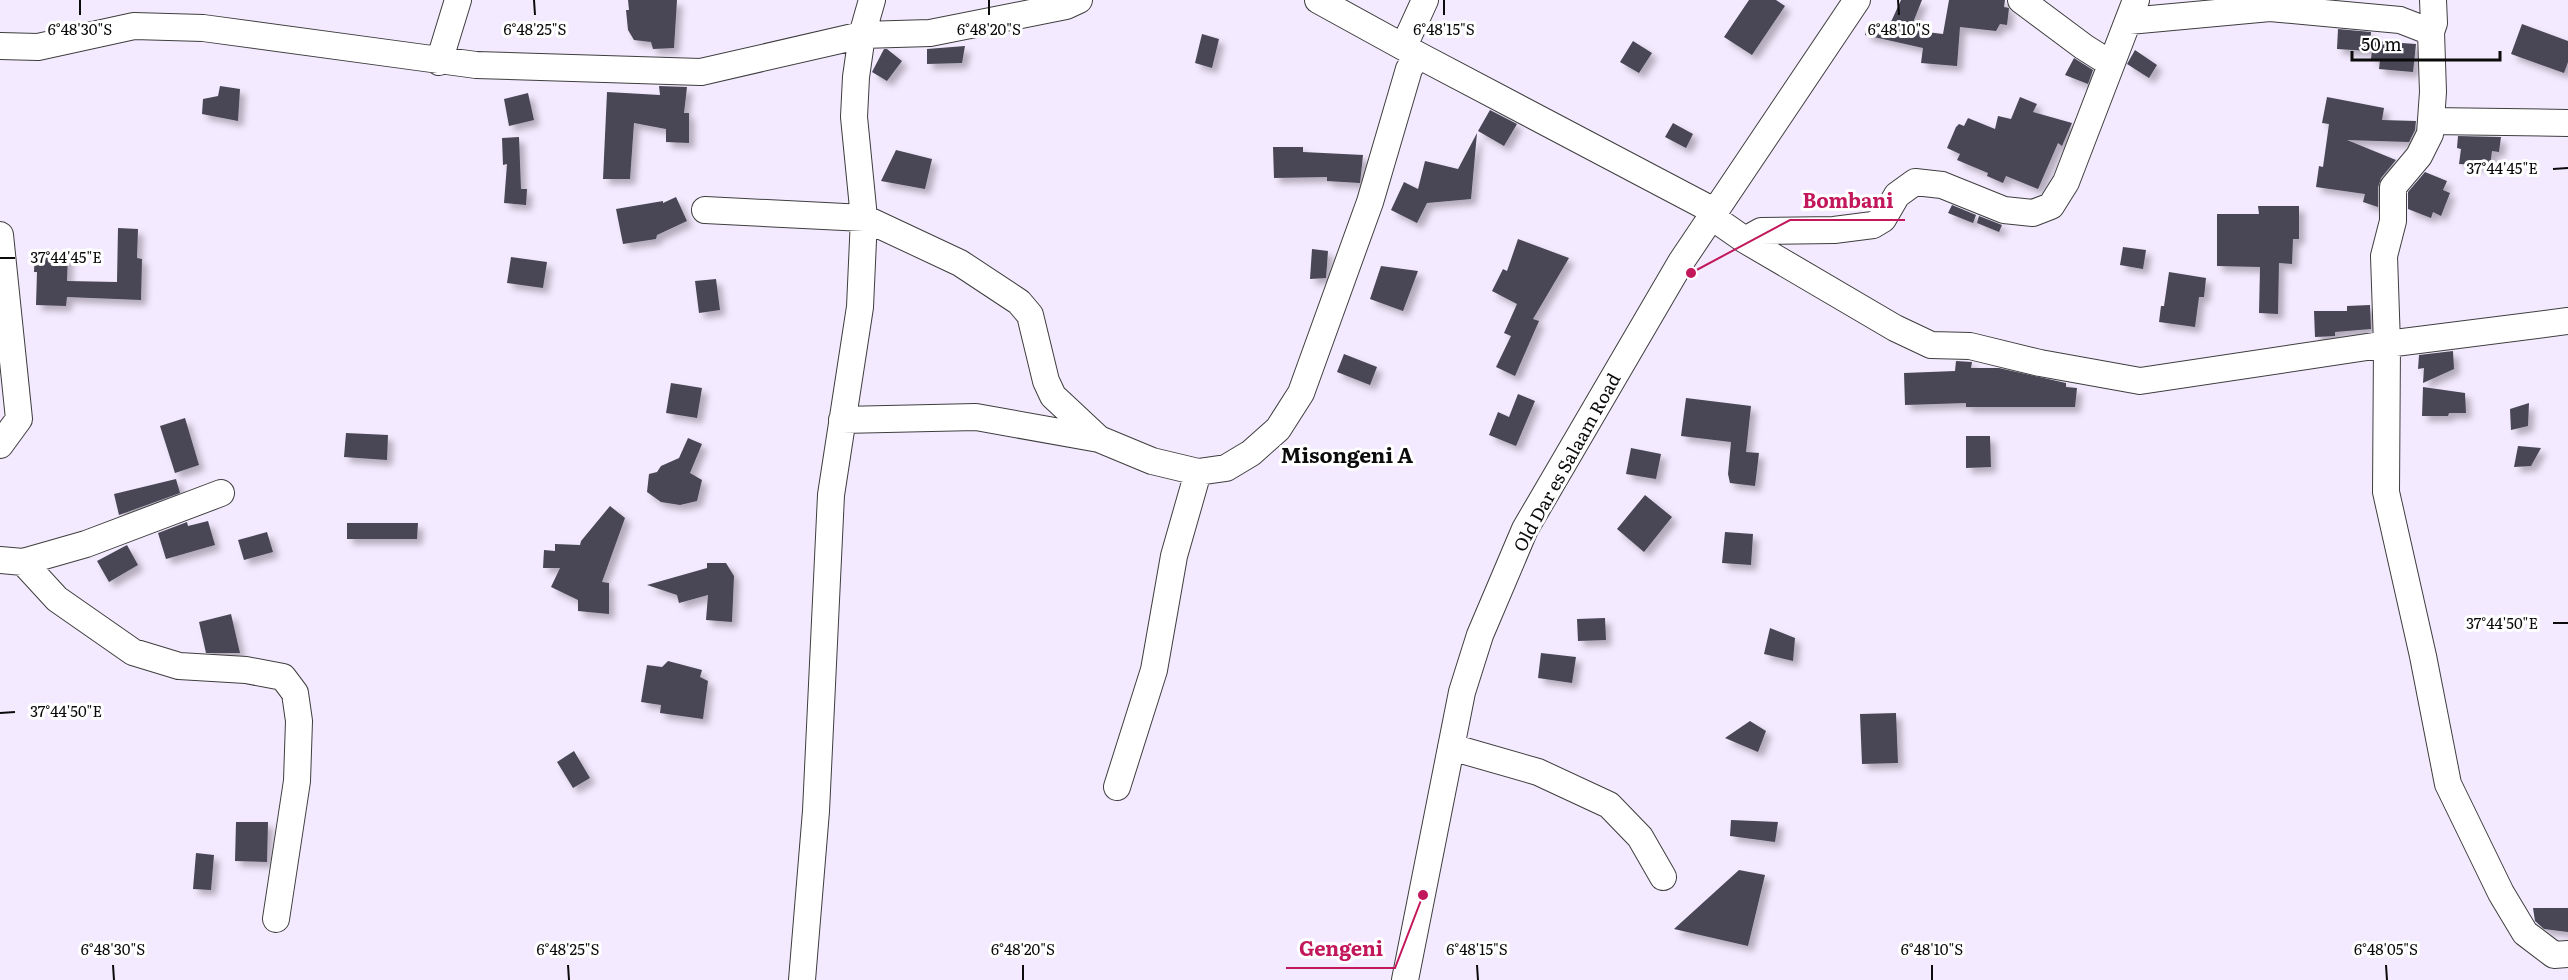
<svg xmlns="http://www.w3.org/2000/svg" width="2568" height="980" font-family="Literata,serif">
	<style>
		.building { fill: #484755; filter: url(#shadow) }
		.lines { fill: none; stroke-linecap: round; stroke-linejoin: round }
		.minor-casing { stroke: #3e3e3e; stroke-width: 28 }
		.minor { stroke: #fff; stroke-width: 26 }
		.ticks { fill: none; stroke: #0b0b0b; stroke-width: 2 }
		.labels { text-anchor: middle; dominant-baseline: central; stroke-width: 6; stroke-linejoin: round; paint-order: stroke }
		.street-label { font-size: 18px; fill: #0b0b0b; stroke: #fff }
		.quarter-label { font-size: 21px; font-weight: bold; fill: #0b0b0b; stroke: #fff }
		.ticks-label { font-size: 15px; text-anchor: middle; fill: #0b0b0b; stroke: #fff; stroke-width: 6; stroke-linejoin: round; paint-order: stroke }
		.leader { fill: none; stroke: #c2185b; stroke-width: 2 }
		.callout-dot { fill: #c2185b; stroke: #fff; stroke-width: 2 }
		.callout-label { font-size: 20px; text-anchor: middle; font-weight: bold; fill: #c2185b; stroke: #fff; stroke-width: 6; stroke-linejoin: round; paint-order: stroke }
	</style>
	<defs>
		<filter id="shadow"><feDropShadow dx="5.5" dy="5.5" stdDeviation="3" flood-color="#0004"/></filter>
	</defs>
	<rect width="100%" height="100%" fill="#f4eaff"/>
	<path class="building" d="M 628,0 L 677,0 L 674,48 L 653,49 L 651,42 L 634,40 L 628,30 L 626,10 L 629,10 Z
		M 1749,0 L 1776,0 L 1785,6 L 1752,55 L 1724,37 Z
		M 1901,0 L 1922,0 L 1910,30 L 1943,34 L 1949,0 L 2005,0 L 2004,7 L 2009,8 L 2007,25 L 2000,24 L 1996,31 L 1960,27 L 1957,66 L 1921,63 L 1923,48 L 1865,35 L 1867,24 L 1884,26 L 1885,23 L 1890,24 Z
		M 2522,24 L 2568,41 L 2568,62 L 2564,73 L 2511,54 Z
		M 2338,29 L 2371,32 L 2370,51 L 2337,49 Z
		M 1202,34 L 1219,39 L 1212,68 L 1195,63 Z
		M 1633,41 L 1652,53 L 1639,73 L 1620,62 Z
		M 2373,41 L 2416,44 L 2413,72 L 2379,69 L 2380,60 L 2371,59 Z
		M 965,46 L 962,63 L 927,64 L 927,49 Z
		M 884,49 L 887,49 L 902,61 L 887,81 L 872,72 Z
		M 2135,50 L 2157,65 L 2149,78 L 2127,64 Z
		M 2074,58 L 2093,70 L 2088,84 L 2065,75 Z
		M 220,86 L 240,89 L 238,121 L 202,114 L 203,99 L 218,96 Z
		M 659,86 L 687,87 L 684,113 L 689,113 L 689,143 L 666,142 L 666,129 L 634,123 L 630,179 L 603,179 L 607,92 L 660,95 Z
		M 528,93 L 534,120 L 509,126 L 504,99 Z
		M 2020,97 L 2037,104 L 2033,112 L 2072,123 L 2062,146 L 2058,143 L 2038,189 L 2006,176 L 2003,183 L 1987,176 L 1988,173 L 1957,160 L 1960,154 L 1947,148 L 1956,127 L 1959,124 L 1964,126 L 1968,118 L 1995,129 L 1998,116 L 2011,119 Z
		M 2327,97 L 2384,108 L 2382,120 L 2416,121 L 2415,130 L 2409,142 L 2347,140 L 2396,160 L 2381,178 L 2378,187 L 2378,207 L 2363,202 L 2365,194 L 2316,187 L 2319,166 L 2323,167 L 2329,124 L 2322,123 Z
		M 1490,110 L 1517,124 L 1504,146 L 1478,131 Z
		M 1673,123 L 1693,134 L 1686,148 L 1665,137 Z
		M 1477,133 L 1471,199 L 1427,203 L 1417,223 L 1391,210 L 1404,182 L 1418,189 L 1425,161 L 1458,169 Z
		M 2458,136 L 2501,137 L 2499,152 L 2492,151 L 2490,166 L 2459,164 L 2461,149 L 2457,148 Z
		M 519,137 L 521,189 L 527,189 L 526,205 L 504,203 L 507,164 L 503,165 L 502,138 Z
		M 1273,147 L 1303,147 L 1303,152 L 1363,155 L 1360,183 L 1327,181 L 1327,177 L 1274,178 Z
		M 896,150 L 932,159 L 925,189 L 881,181 Z
		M 2425,172 L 2447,181 L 2443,190 L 2450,193 L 2441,216 L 2433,212 L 2431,218 L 2408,209 L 2408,192 Z
		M 676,197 L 687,221 L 657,235 L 656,239 L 623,244 L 616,209 L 663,201 L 663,203 Z
		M 1952,205 L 1976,215 L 1973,223 L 1948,213 Z
		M 2258,206 L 2299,206 L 2299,239 L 2293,239 L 2292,264 L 2279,263 L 2278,314 L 2259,313 L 2260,267 L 2217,266 L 2217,214 L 2259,214 Z
		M 1979,216 L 2002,225 L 1999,232 L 1977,223 Z
		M 118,228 L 138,229 L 137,258 L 142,259 L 141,300 L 67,297 L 66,306 L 36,305 L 37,272 L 34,272 L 35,252 L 68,253 L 67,281 L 117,282 Z
		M 1518,239 L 1569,258 L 1533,319 L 1539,321 L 1515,376 L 1496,367 L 1511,336 L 1504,333 L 1517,304 L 1492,291 L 1503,269 L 1507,271 Z
		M 2123,247 L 2146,250 L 2143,269 L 2120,265 Z
		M 1312,249 L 1328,251 L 1326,278 L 1310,279 Z
		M 511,257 L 547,262 L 543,288 L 507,283 Z
		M 1381,266 L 1418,271 L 1403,311 L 1370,299 Z
		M 2169,272 L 2206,278 L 2204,297 L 2199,297 L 2195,327 L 2159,322 L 2161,306 L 2164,306 Z
		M 716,279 L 720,310 L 699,313 L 695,281 Z
		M 2370,305 L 2371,329 L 2335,332 L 2335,336 L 2315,337 L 2314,311 L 2347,311 L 2347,306 Z
		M 2453,351 L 2454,369 L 2423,383 L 2424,368 L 2418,369 L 2419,355 Z
		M 1344,354 L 1377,367 L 1370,385 L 1337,372 Z
		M 1956,361 L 1972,362 L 1971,368 L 1999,368 L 2066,383 L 2066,387 L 2077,388 L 2075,407 L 1966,407 L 1966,403 L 1905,405 L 1904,373 L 1955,371 Z
		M 671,383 L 702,388 L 697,418 L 666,413 Z
		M 2423,387 L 2465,393 L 2466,413 L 2449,413 L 2448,416 L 2422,416 Z
		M 1518,394 L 1535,401 L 1516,446 L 1489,435 L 1498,412 L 1509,417 Z
		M 1686,398 L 1751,406 L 1746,452 L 1759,453 L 1755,486 L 1730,483 L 1728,474 L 1731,442 L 1681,436 Z
		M 2529,403 L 2528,426 L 2511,430 L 2510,409 Z
		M 185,418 L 199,465 L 175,473 L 160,426 Z
		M 346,433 L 388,435 L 387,460 L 344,457 Z
		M 1966,436 L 1990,436 L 1991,467 L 1966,468 Z
		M 688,438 L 702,444 L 690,473 L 702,480 L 697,501 L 680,505 L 661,502 L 647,492 L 649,474 L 657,472 L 661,466 L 679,458 Z
		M 2518,446 L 2541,448 L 2531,466 L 2514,467 Z
		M 1631,448 L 1661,454 L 1656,479 L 1626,474 Z
		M 176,479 L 180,493 L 119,515 L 114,494 Z
		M 1645,495 L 1672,517 L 1644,552 L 1617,529 Z
		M 610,506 L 625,518 L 602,582 L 609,583 L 609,614 L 578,611 L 578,600 L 551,587 L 560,568 L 543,568 L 544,550 L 555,551 L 555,544 L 580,545 L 581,541 Z
		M 208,521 L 215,545 L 166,559 L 158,533 L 187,522 L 188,526 Z
		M 347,523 L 418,523 L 417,539 L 347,539 Z
		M 267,532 L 273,552 L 244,560 L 238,540 Z
		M 1725,532 L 1753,534 L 1751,565 L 1722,563 Z
		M 127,545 L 138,565 L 109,582 L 97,561 Z
		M 707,563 L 726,563 L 734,576 L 732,622 L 706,620 L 708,595 L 679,603 L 677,595 L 647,585 L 707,568 Z
		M 231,614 L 240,653 L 206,653 L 199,622 Z
		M 1605,618 L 1606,640 L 1578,641 L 1577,619 Z
		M 1770,628 L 1795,638 L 1793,661 L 1764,654 Z
		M 1541,653 L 1576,657 L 1572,683 L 1538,678 Z
		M 668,661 L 702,670 L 700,677 L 708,681 L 703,719 L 660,713 L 661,705 L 641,702 L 647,665 L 662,667 Z
		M 1896,713 L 1898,763 L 1862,764 L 1860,714 Z
		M 1750,721 L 1766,731 L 1758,752 L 1725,738 Z
		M 574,751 L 590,778 L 573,788 L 557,762 Z
		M 1731,820 L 1778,822 L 1775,842 L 1730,836 Z
		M 236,822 L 268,822 L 267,862 L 235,861 Z
		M 196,853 L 214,855 L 211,890 L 193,889 Z
		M 1739,870 L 1765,875 L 1748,946 L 1674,929 Z
		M 2533,908 L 2568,908 L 2568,932 L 2544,929 L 2535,921 Z"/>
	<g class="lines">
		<g class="minor-casing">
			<path id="minor" d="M 1318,0 L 1418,55 L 1714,211
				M 2021,0 L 2084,47 L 2111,64
				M 2433,0 L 2434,23 L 2431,32 L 2433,92 L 2430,134 L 2419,156 L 2393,187 L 2393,221 L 2384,256 L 2387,344 L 2386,492 L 2423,656 L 2448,784 L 2501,893 L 2525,933 L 2554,955 L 2568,954
				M 2129,21 L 2270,8 L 2400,20 L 2431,32
				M 0,46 L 38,47 L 134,26 L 203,28 L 476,65 L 701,72 L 862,35 L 930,33 L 1066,6 L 1079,0
				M 1404,46 L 1425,0
				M 439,62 L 458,0
				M 2431,121 L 2568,123
				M 705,210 L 864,218 L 960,263 L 1019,302 L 1030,315 L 1046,381 L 1053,396 L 1099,439
				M 1712,217 L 1745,240 L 1895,328 L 1931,345 L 1970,346 L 2040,363 L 2140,381 L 2387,344 L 2568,321
				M 0,235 L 19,419 L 0,445
				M 1745,240 L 1761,231 L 1834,230 L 1873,225 L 1883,219 L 1897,195 L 1915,182 L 1942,185 L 2004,210 L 2033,213 L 2051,206 L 2066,182 L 2136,0
				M 842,420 L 976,417 L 1099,439 L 1152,461 L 1198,472 L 1226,468 L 1251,453 L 1278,429 L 1301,393 L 1370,202 L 1409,69 L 1418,55
				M 0,560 L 23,562 L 86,544 L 221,493
				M 23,562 L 57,599 L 133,652 L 179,666 L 246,670 L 283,677 L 295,693 L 299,721 L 297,781 L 276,919
				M 1451,747 L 1538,772 L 1609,805 L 1640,837 L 1663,877
				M 1117,787 L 1154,670 L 1174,556 L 1198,472
				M 802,980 L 816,811 L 831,495 L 860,307 L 864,218 L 854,117 L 856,77 L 862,35 L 872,0
				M 1405,980 L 1462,692 L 1480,635 L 1525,529 L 1681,262 L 1857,0"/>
		</g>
		<use href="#minor" class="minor"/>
	</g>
	<path class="ticks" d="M 80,0 L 80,15M 534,0 L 535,15M 989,0 L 989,15M 1444,0 L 1444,15M 1898,0 L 1899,15M 2553,169 L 2568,168M 0,258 L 15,258M 2553,623 L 2568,623M 0,713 L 15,712M 113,965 L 114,980M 568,965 L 569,980M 1023,965 L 1023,980M 1477,965 L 1478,980M 1932,965 L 1932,980M 2386,965 L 2387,980"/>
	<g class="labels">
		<g class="street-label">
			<text transform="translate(1566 462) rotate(-61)">Old Dar es Salaam Road</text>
		</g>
		<g class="quarter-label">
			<text x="1347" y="453">Misongeni A</text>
		</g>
	</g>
	<g class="ticks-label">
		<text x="80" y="35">6°48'30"S</text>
		<text x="535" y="35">6°48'25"S</text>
		<text x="989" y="35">6°48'20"S</text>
		<text x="1444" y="35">6°48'15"S</text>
		<text x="1899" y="35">6°48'10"S</text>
		<text x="2502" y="174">37°44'45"E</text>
		<text x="66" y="263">37°44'45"E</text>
		<text x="2502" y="629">37°44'50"E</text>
		<text x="66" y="717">37°44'50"E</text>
		<text x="113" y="955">6°48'30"S</text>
		<text x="568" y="955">6°48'25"S</text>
		<text x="1023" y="955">6°48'20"S</text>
		<text x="1477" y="955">6°48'15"S</text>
		<text x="1932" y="955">6°48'10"S</text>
		<text x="2386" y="955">6°48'05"S</text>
	</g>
	<path class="leader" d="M1691 273L1790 220H1905M1423 895L1395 968H1286"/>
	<g class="callout-dot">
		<circle cx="1691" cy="273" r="6"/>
		<circle cx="1423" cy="895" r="6"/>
	</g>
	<g class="callout-label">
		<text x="1848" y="208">Bombani</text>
		<text x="1341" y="956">Gengeni</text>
	</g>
	<path d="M2352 51v9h148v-9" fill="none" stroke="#0b0b0b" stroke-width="3"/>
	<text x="2361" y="51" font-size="18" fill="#0b0b0b" stroke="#ffffff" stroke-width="4.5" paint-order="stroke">50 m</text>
</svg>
